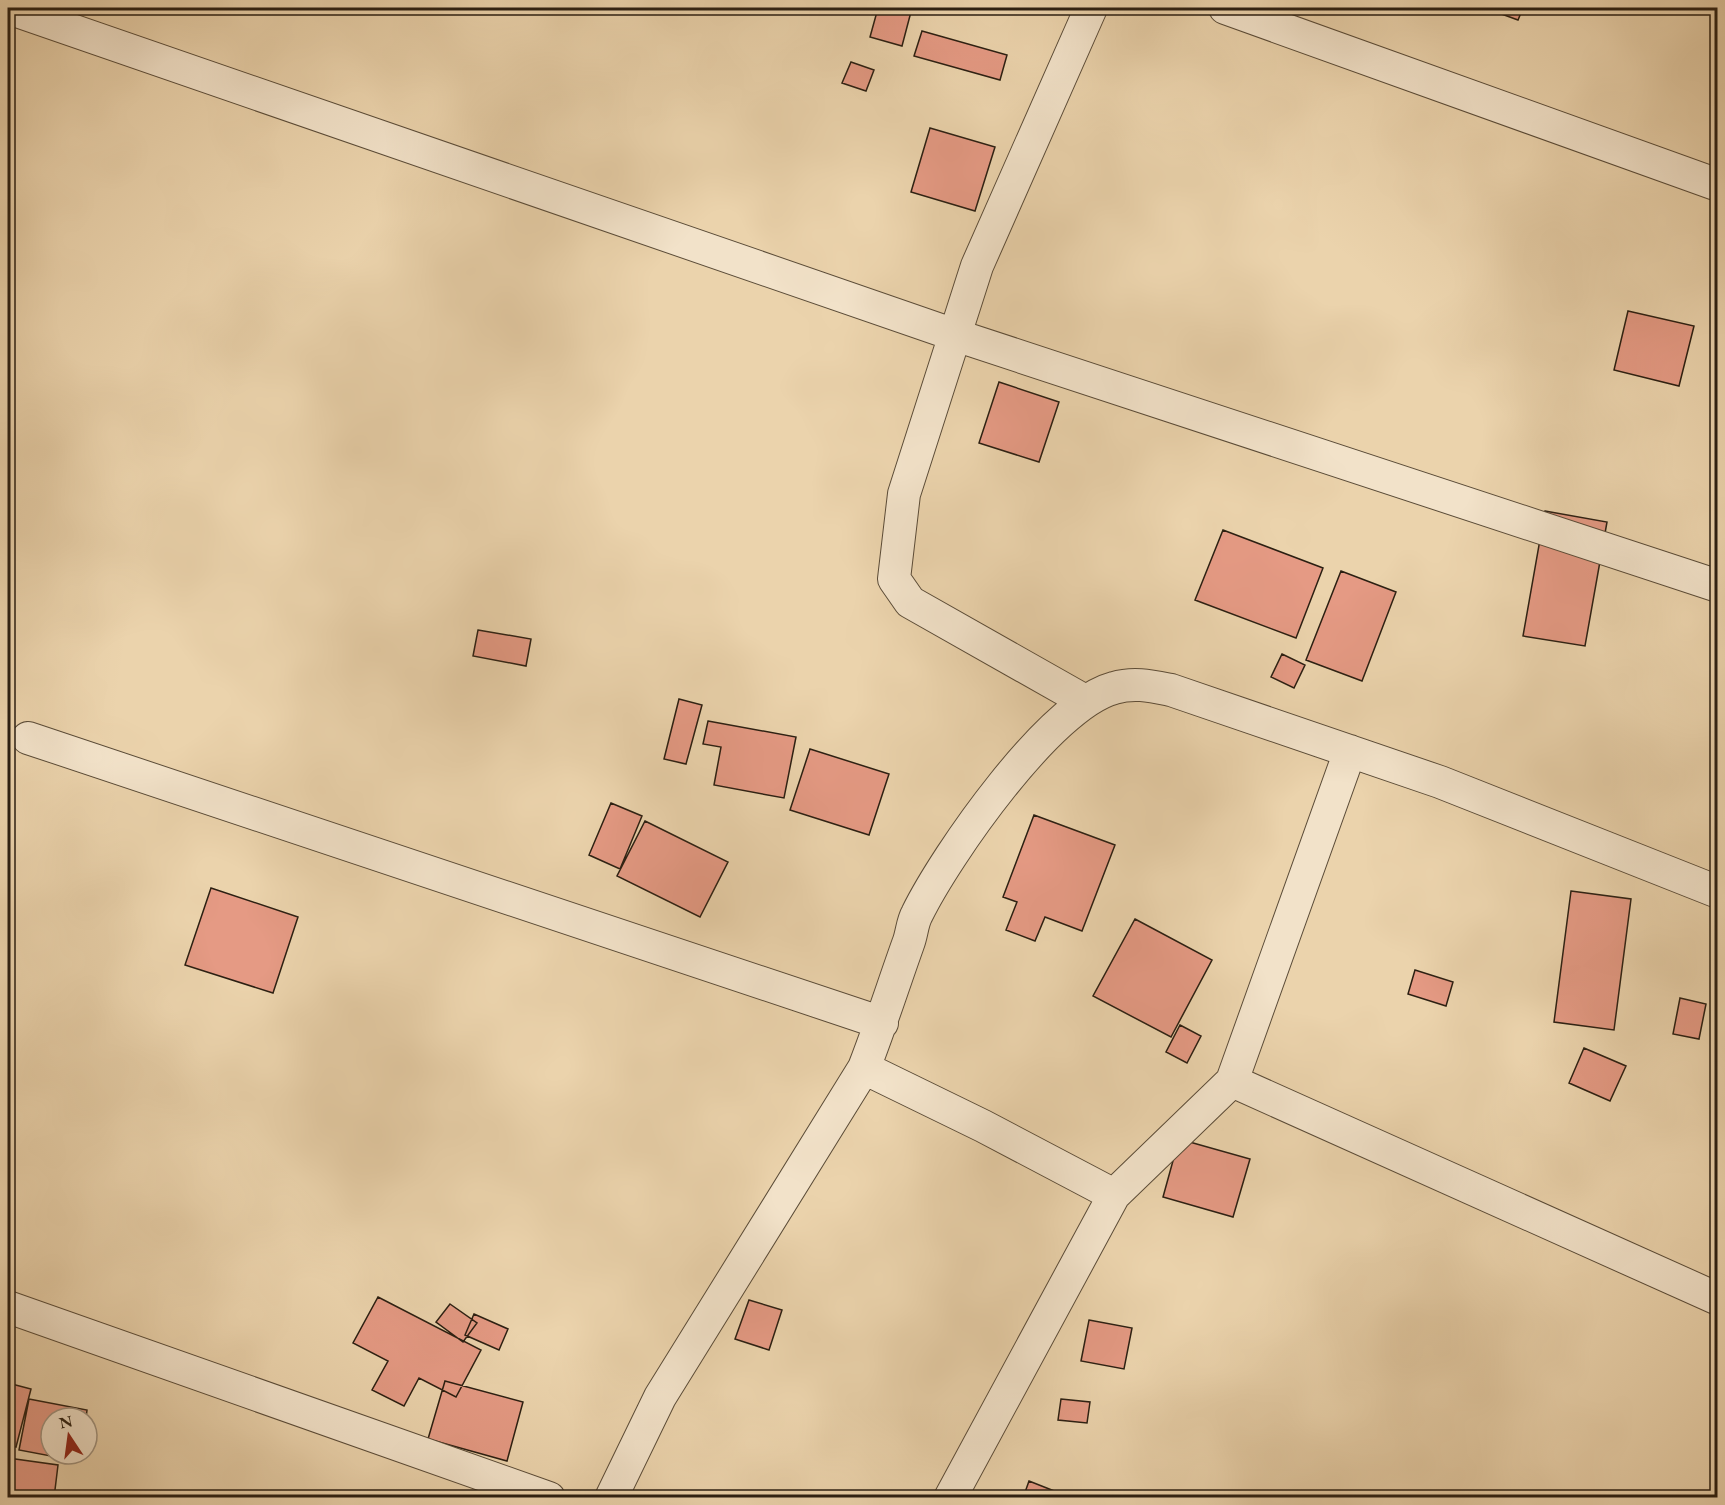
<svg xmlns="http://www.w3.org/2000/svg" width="1725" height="1505" font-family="'EB Garamond',serif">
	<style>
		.building { fill: #e59a84; stroke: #2b1f12; stroke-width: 1.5 }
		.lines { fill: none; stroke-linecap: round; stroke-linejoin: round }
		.street-casing { stroke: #5b4c38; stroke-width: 34 }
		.street { stroke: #f2e2c9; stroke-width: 32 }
	</style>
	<rect width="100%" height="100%" fill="#ebd3ac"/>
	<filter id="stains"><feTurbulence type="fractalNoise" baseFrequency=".00333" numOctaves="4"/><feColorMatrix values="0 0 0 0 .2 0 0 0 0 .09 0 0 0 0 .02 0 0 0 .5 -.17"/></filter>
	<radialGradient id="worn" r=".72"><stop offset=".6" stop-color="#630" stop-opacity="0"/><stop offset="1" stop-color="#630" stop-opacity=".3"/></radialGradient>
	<path class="building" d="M 878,8 L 912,8 L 902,46 L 870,37 Z
		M 1485,8 L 1523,8 L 1518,20 Z
		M 922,31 L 1007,55 L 1000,80 L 914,56 Z
		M 851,62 L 874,70 L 866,91 L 842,83 Z
		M 930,128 L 995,147 L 975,211 L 911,192 Z
		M 1628,311 L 1694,326 L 1679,386 L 1614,370 Z
		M 999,382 L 1059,402 L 1039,462 L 979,443 Z
		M 1545,511 L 1607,522 L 1585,646 L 1523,636 Z
		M 1223,530 L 1323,568 L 1296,638 L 1195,600 Z
		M 1341,571 L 1396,592 L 1362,681 L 1306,660 Z
		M 478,630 L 531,639 L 526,666 L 473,656 Z
		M 1282,654 L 1305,665 L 1294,688 L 1271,677 Z
		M 679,699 L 702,705 L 686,764 L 664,759 Z
		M 708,721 L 796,737 L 784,798 L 714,785 L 721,747 L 703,744 Z
		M 810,749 L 889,774 L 869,835 L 790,810 Z
		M 611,803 L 642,816 L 620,869 L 589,855 Z
		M 1034,815 L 1115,845 L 1082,931 L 1045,917 L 1035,941 L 1006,930 L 1017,902 L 1003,897 Z
		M 645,821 L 728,862 L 700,917 L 617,876 Z
		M 211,888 L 298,917 L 273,993 L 185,965 Z
		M 1571,891 L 1631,899 L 1614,1030 L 1554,1022 Z
		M 1135,919 L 1212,960 L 1171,1037 L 1093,996 Z
		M 1415,970 L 1453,982 L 1446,1006 L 1408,994 Z
		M 1680,998 L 1706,1004 L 1699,1039 L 1673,1034 Z
		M 1180,1025 L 1201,1036 L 1187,1063 L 1166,1052 Z
		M 1584,1048 L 1626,1066 L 1610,1101 L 1569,1083 Z
		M 1179,1139 L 1250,1159 L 1233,1217 L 1163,1197 Z
		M 378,1297 L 481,1350 L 456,1397 L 419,1378 L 404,1406 L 372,1390 L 388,1361 L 353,1343 Z
		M 749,1300 L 782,1310 L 769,1350 L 735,1339 Z
		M 450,1304 L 477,1323 L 463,1342 L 436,1322 Z
		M 474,1314 L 508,1329 L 499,1350 L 465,1335 Z
		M 1089,1320 L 1132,1328 L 1124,1369 L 1081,1361 Z
		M 445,1381 L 523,1402 L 507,1461 L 428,1439 Z
		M 8,1383 L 31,1389 L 16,1447 L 8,1445 Z
		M 29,1399 L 87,1410 L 86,1418 L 51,1418 L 51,1454 L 79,1454 L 77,1461 L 19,1450 Z
		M 1061,1399 L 1090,1402 L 1087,1423 L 1058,1420 Z
		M 8,1458 L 58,1465 L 54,1498 L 8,1498 Z
		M 1029,1481 L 1072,1498 L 1023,1498 Z"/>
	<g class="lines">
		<g class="street-casing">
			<path id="street" d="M 8,8 L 955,335 L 1718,586
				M 1225,8 L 1718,185
				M 1085,701 L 910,602 L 894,579 L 904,494 L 977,266 L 1091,8
				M 28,738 L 882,1023
				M 864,1068 L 983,1126 L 1114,1195
				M 1232,1081 L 1718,1299
				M 8,1307 L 549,1498
				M 611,1498 L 660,1397 L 864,1068 C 880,1027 893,986 908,944 C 912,934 912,923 917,914 C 946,855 1050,705 1114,688 C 1134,682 1151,686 1171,690 L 1440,782 L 1718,892
				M 950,1498 L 1114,1195 L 1232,1081 L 1350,751"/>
		</g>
		<use href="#street" class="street"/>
	</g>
	<rect width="1725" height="1505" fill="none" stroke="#ebd3ac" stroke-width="30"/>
	<rect x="9" y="9" width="1707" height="1487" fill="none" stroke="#2b1f12" stroke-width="3"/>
	<rect x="15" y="15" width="1695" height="1475" fill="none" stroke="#2b1f12" stroke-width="1.5"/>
	<g transform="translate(69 1436) rotate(347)"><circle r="28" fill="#f2e2c9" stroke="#a29480" stroke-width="1.5"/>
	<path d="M0-4.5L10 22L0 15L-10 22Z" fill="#8f2418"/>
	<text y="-9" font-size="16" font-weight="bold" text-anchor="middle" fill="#2b1f12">N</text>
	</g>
	<rect width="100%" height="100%" filter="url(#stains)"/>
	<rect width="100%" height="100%" fill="url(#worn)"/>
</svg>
